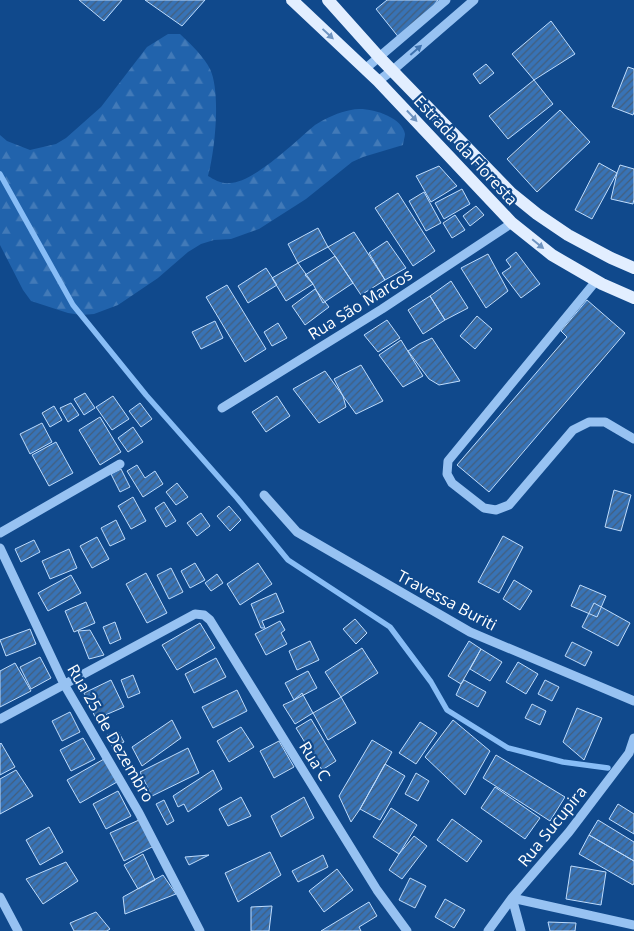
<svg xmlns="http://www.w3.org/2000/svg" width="634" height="931" font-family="'Open Sans',sans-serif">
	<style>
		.forest { fill: url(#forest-firs) }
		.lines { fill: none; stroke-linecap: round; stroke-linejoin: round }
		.stream { stroke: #88bdf6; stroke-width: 5.5 }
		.building { fill: url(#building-hatch); stroke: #bedcfd }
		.minor { stroke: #97c2f2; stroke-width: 9 }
		.major { stroke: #e2eeff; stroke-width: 12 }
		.oneway { fill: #6e93c0 }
		.oneway2 { fill: #3f73b0 }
		.labels { text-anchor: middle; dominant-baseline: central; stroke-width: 4.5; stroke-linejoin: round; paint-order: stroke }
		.street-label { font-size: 16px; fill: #fff; stroke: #10498c }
	</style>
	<defs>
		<pattern id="forest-firs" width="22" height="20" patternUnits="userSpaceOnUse" patternTransform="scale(1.25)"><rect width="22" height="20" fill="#2163ac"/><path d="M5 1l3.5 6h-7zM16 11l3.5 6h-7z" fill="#427ab8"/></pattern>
		<pattern id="building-hatch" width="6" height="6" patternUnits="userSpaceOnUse" patternTransform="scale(1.25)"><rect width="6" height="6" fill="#3873b6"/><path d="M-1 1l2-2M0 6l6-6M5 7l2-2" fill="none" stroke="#435e7c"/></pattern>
	</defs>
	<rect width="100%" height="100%" fill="#10498c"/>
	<path class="forest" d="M 168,34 L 180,34 C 190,43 205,58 210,69 C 221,92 215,151 208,176 C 215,180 221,184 230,183 C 253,183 296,141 315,125 C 326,118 339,112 351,110 C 367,106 402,116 405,134 C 405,137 403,142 403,145 L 363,157 L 352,162 L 306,199 L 259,229 L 231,239 L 214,240 L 201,244 L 188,252 L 158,278 L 118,305 L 94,314 L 81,315 L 68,313 L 31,301 L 23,290 L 0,245 L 0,135 L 7,141 L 30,150 L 56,144 L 66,138 L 101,107 L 147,47 Z"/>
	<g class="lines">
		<path class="stream" d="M 0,174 L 73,305 L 146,395 L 237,498 L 288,560 L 390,627 L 431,682 L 447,710 L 508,748 L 563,762 L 608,768"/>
	</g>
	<path class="building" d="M 79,0 L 122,0 L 104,21 Z
		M 145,0 L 205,0 L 182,26 Z
		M 387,0 L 438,0 L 423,19 L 400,39 L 376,9 Z
		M 551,21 L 575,54 L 534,80 L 512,54 Z
		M 486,64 L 494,73 L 480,84 L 473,74 Z
		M 628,67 L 634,69 L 634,112 L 633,115 L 612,107 Z
		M 534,80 L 553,104 L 508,139 L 489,116 Z
		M 560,110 L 590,142 L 537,192 L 507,159 Z
		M 599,163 L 617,173 L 592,219 L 575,210 Z
		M 620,165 L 634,169 L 634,199 L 633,204 L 611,199 L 617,173 Z
		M 439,166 L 457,186 L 431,202 L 416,176 Z
		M 462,189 L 470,204 L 444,219 L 435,203 Z
		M 424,192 L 441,223 L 426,231 L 409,201 Z
		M 398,193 L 435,251 L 413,266 L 375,208 Z
		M 476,206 L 484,215 L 470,226 L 463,216 Z
		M 455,215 L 465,230 L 452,238 L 443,223 Z
		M 318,228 L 328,247 L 298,263 L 288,244 Z
		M 354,232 L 385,280 L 361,295 L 335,256 L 328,247 Z
		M 387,241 L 406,268 L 385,280 L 369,253 Z
		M 516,252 L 540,284 L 521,298 L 502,273 L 511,267 L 506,260 Z
		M 488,254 L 508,291 L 486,308 L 461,268 Z
		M 335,256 L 353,283 L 323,303 L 313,284 L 305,275 Z
		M 298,263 L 313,284 L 286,301 L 272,278 Z
		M 266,268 L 277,285 L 248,303 L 238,286 Z
		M 451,281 L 468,308 L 445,320 L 430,296 Z
		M 227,285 L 266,349 L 245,362 L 206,297 Z
		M 315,289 L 329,307 L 305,325 L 292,306 Z
		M 430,296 L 445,320 L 423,334 L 408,310 Z
		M 587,300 L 625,333 L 489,492 L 457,465 L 567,337 L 561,331 Z
		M 477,316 L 492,329 L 475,349 L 460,336 Z
		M 387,320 L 400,338 L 378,352 L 364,335 Z
		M 215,321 L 223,338 L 201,349 L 192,332 Z
		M 278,323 L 287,338 L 272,346 L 264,332 Z
		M 432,338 L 460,381 L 439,385 L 429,379 L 408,351 L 419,344 Z
		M 401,340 L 423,376 L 403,387 L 379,355 Z
		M 361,365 L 383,401 L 356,414 L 343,396 L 334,379 Z
		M 325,371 L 343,396 L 346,407 L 319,423 L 293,389 Z
		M 85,393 L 95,408 L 84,415 L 74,399 Z
		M 113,396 L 129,419 L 112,430 L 96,407 Z
		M 277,396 L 290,416 L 266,432 L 252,412 Z
		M 71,403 L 79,415 L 68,422 L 60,408 Z
		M 140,403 L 152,419 L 141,427 L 129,411 Z
		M 54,406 L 62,420 L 50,427 L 42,413 Z
		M 100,417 L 121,452 L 100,465 L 79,430 Z
		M 42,423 L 52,442 L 30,454 L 20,434 Z
		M 133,427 L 143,442 L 128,452 L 118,438 Z
		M 56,442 L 73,473 L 49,486 L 32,455 Z
		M 137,465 L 145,478 L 155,471 L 163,484 L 143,497 L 127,471 Z
		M 121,469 L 130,487 L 120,492 L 111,474 Z
		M 177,483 L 188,497 L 176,505 L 166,492 Z
		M 614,490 L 631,495 L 621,531 L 605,527 Z
		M 133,497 L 146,521 L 131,529 L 118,506 Z
		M 164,502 L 176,521 L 166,527 L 155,508 Z
		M 229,506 L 241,520 L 230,531 L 217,516 Z
		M 201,513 L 210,526 L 197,536 L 187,523 Z
		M 116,520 L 125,539 L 110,546 L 101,528 Z
		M 503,536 L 523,547 L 499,593 L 478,582 Z
		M 97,537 L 109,559 L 92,568 L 80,546 Z
		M 34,540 L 40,552 L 21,562 L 15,549 Z
		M 69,549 L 77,568 L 50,579 L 42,561 Z
		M 195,563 L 205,580 L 190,588 L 181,571 Z
		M 258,563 L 272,584 L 240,605 L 227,584 Z
		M 171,568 L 183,592 L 169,599 L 157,575 Z
		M 146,573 L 167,613 L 147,623 L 126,584 Z
		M 217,574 L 223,583 L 211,591 L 205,583 Z
		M 71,575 L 81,593 L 48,611 L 38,593 Z
		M 514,580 L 532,591 L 520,610 L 503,599 Z
		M 580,585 L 606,596 L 597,617 L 571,606 Z
		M 276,593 L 284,612 L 262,621 L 265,628 L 261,628 L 251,604 Z
		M 86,602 L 95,623 L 74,632 L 65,611 Z
		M 594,603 L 630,623 L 618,646 L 582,627 Z
		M 355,619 L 367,633 L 356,644 L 343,629 Z
		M 280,621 L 285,630 L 281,633 L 287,644 L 266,655 L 255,634 Z
		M 115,622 L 121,639 L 110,644 L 103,627 Z
		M 200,623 L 215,648 L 177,670 L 162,645 Z
		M 30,629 L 36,644 L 6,656 L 0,640 Z
		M 90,630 L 104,655 L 89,659 L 78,631 Z
		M 310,641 L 319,660 L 297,670 L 289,651 Z
		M 469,641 L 481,649 L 461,684 L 448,676 Z
		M 572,642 L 592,652 L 585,666 L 565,656 Z
		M 362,648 L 378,673 L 341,697 L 325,672 Z
		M 481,649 L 502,662 L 490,681 L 470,669 Z
		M 40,657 L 51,678 L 31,689 L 20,667 Z
		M 216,658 L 226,677 L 194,693 L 185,674 Z
		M 518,662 L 538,674 L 526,694 L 506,682 Z
		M 15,663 L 31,691 L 0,707 L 0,671 Z
		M 308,671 L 317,688 L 294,700 L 285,683 Z
		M 133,675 L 140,693 L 128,698 L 121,680 Z
		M 111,680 L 124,707 L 96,719 L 84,693 Z
		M 464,680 L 486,692 L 478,707 L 456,695 L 461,684 Z
		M 545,680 L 559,687 L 552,701 L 538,694 Z
		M 237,690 L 247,711 L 213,728 L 202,707 Z
		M 302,693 L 313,713 L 295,724 L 283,705 L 294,700 Z
		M 341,697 L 356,723 L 328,740 L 313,713 Z
		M 532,704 L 546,711 L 540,725 L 525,718 Z
		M 577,708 L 602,718 L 584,760 L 563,742 Z
		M 70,712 L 80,732 L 62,741 L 52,721 Z
		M 311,719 L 336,761 L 322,770 L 296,728 Z
		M 172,720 L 181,738 L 142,766 L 132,747 Z
		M 453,720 L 490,751 L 465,795 L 425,757 Z
		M 420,722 L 437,733 L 416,764 L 399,753 Z
		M 241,727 L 254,747 L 229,762 L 217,741 Z
		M 118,731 L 124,742 L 113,748 L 107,735 Z
		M 83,738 L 95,759 L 71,771 L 60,750 Z
		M 372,740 L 392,752 L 360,809 L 351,822 L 339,796 Z
		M 279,741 L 294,767 L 274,778 L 260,751 Z
		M 1,743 L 15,767 L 0,775 L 0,744 Z
		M 188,748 L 199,773 L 152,796 L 140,772 Z
		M 496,755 L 565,797 L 550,821 L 483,778 Z
		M 104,759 L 117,782 L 80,803 L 67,780 Z
		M 385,764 L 405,776 L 380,820 L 360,809 Z
		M 16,770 L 33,796 L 0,814 L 0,779 Z
		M 213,770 L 222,789 L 188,812 L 184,804 L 178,807 L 173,796 Z
		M 416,773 L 429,781 L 418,801 L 405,794 Z
		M 495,787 L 540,818 L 525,839 L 481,808 Z
		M 118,791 L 131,816 L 106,829 L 93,804 Z
		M 241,797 L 251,816 L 228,826 L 219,809 Z
		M 304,797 L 314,818 L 281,837 L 271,816 Z
		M 164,800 L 174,821 L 167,825 L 156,804 Z
		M 618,804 L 634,814 L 634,834 L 609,819 Z
		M 391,808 L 417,825 L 399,854 L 373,837 Z
		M 452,819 L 482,841 L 467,862 L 437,840 Z
		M 139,820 L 154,846 L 124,861 L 110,833 Z
		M 598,820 L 634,842 L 634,861 L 589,835 Z
		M 49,827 L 63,852 L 40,865 L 26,840 Z
		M 589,835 L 634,861 L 634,883 L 633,885 L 579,854 Z
		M 414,836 L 427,846 L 402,879 L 389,870 L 399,854 Z
		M 270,852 L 281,875 L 238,902 L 225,873 Z
		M 143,854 L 155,880 L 138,889 L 124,865 Z
		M 209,855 L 189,865 L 185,857 Z
		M 323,855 L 328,867 L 298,882 L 292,871 Z
		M 66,862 L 78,881 L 43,904 L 26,879 Z
		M 571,866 L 606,872 L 601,905 L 566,899 Z
		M 337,869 L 353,890 L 324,912 L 309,891 Z
		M 163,875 L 176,894 L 125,914 L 123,897 Z
		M 410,878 L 426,886 L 415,908 L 399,900 Z
		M 445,899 L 465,910 L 454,928 L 435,917 Z
		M 369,902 L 377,916 L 359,927 L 361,931 L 321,931 Z
		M 272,906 L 269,931 L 251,931 L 251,907 Z
		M 96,912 L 110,929 L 107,931 L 74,931 L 70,923 Z
		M 548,922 L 576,923 L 575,931 L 550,931 Z"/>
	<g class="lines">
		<path class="minor" d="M 365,69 L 446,0
			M 378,81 L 393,70 L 474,0
			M 596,281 L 448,461 L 447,474 L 452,483 L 484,508 L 496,510 L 509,505 L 573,430 L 589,422 L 605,422 L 634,439
			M 222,408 L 382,309 L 512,223
			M 264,495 L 297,532 L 470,632 L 634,701
			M 0,533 L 120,464
			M 0,548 L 64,684 L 139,813 L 200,931
			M 0,719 L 195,614 L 204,615 L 210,620 L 377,890 L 407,931
			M 0,897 L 18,931
			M 488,931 L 512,898 L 569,832 L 629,753 L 634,738
			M 521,931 L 512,898 L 634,925"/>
		<path class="major" d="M 292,0 L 378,81 L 512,223 L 552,255 L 602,284 L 634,298
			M 328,0 L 379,57 L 511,193 L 537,214 L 568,235 L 611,258 L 634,268"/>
	</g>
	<defs><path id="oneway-solid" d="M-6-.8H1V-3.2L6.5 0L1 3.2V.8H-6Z" transform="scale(1.25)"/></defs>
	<g class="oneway">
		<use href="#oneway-solid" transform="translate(328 34) rotate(43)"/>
		<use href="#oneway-solid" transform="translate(412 116) rotate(47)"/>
		<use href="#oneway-solid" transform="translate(538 244) rotate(39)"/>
	</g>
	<use class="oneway2" href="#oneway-solid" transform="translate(416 50) rotate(-41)"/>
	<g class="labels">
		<g class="street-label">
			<text transform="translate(466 150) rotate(47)">Estrada da Floresta</text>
			<text transform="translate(360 304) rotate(-32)">Rua São Marcos</text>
			<text transform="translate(447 600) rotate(28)">Travessa Buriti</text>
			<text transform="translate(111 733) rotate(60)">Rua 25 de Dezembro</text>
			<text transform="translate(315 761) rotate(58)">Rua C</text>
			<text transform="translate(552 826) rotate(-51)">Rua Sucupira</text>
		</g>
	</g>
</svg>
